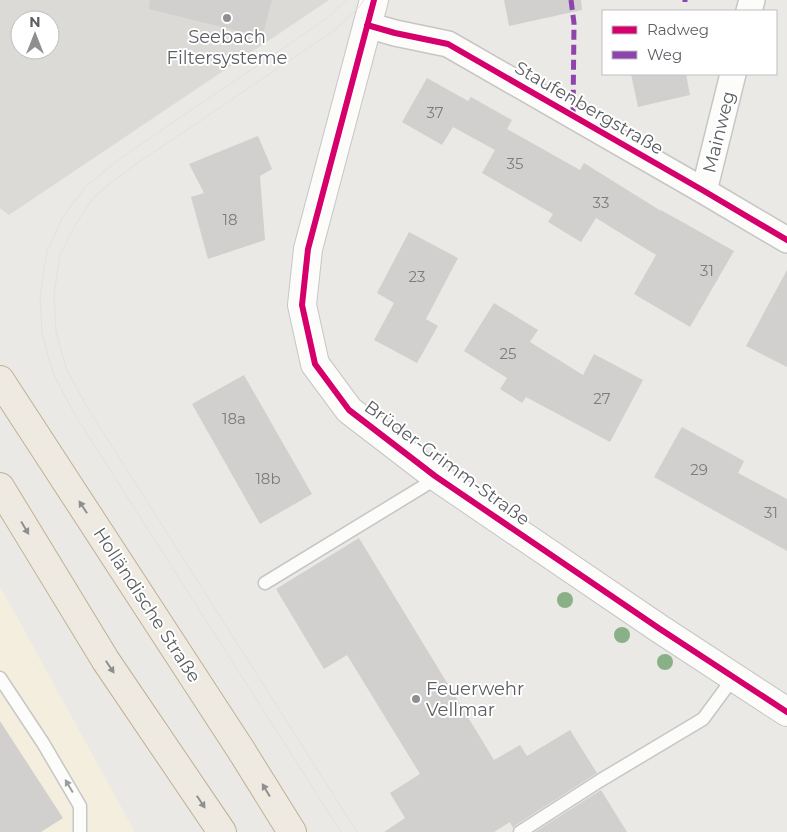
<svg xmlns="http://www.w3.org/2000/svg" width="787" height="832" font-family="Montserrat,sans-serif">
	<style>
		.commercial { fill: #f4eedf }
		.industrial { fill: #dcdad6; fill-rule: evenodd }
		.building { fill: #d1d0ce }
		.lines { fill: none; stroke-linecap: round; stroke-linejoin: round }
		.lane-casing { stroke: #c6c6c6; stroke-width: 15 }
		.street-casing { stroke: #c6c6c6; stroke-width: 28 }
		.secondary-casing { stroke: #c6c6c6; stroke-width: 30 }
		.highway-casing { stroke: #c0b095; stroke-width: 30 }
		.lane { stroke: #fcfcfb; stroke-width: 12 }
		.street { stroke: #fcfcfb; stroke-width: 25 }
		.secondary { stroke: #fcfcfb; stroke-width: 28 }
		.highway { stroke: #eeeae1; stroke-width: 28 }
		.tram { stroke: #e2e1e2; stroke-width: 1 }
		.quiet { stroke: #8e44ad; stroke-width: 5; stroke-dasharray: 10 5; stroke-linecap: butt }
		.cycleway-casing { stroke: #fff; stroke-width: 9 }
		.cycleway { stroke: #d6006c; stroke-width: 6 }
		.tree { fill: #8ab088 }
		.oneway { fill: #8e908f }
		.oneway2 { fill: #9b9ea0 }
		.poi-dot { fill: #8d8f90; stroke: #fff; stroke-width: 2 }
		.labels { text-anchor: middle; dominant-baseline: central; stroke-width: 4; stroke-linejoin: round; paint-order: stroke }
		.number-label { font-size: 15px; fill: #7a7c7f }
		.poi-label { font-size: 18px; fill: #5b5f63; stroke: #fff }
		.street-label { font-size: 18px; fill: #5b5f63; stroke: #fff }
	</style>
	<rect width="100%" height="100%" fill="#ebe9e5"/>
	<path class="commercial" d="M 0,586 L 135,832 L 0,832 Z"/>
	<path class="industrial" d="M 0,0 L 329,0 L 9,215 L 0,208 ZM 20,20 L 50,20 L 50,50 L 20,50 Z"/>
	<path class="building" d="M 150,0 L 272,0 L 262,37 L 149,9 Z
		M 504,0 L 581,0 L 582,10 L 509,26 Z
		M 631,74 L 686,74 L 690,95 L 638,107 Z
		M 427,78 L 468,101 L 471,97 L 512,120 L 507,129 L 580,170 L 584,163 L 661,211 L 661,210 L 734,251 L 690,327 L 634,294 L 656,255 L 596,218 L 581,242 L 548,222 L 553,214 L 482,173 L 495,150 L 453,127 L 442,145 L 402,122 Z
		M 258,136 L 272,169 L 260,176 L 265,240 L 208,259 L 191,197 L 204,193 L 189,164 Z
		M 409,232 L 458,258 L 426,319 L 438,326 L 417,363 L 374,340 L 394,303 L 377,293 Z
		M 787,270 L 787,367 L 746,346 Z
		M 494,303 L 538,330 L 530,342 L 583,375 L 594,354 L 643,380 L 610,442 L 526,397 L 522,403 L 500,389 L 507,378 L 464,351 Z
		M 244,375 L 312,494 L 260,524 L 192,404 Z
		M 682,427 L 744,461 L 738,473 L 787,499 L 787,551 L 654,477 Z
		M 359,538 L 494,760 L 520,745 L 527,756 L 570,730 L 597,773 L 516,825 L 513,828 L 510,822 L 494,832 L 384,832 L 405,818 L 390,793 L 420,774 L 347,655 L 324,669 L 276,589 Z
		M 0,721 L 63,818 L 41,832 L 0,832 Z
		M 601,790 L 627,832 L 535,832 Z"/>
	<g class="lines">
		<g class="lane-casing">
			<path id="lane" d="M 265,583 L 437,478
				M 0,678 L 43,743 L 80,806 L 80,832
				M 520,832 L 601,780 L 703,719 L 734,677"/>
		</g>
		<g class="street-casing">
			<path id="street" d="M 749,11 L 752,0
				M 367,25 L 395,33 L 448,44 L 704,191 L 787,240
				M 704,191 L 733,74"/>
		</g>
		<g class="secondary-casing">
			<path id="secondary" d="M 374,0 L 308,249 L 302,305 L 315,364 L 349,410 L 435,476 L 660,629 L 787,712"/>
		</g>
		<g class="highway-casing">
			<path id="highway" d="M 0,380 L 241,750 L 292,832
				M 0,487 L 106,661 L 222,832"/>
		</g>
		<use href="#lane" class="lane"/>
		<use href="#street" class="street"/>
		<use href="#secondary" class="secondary"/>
		<use href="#highway" class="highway"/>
		<path class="tram" d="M 341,832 L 75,415 L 53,373 L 42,334 L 40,295 L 47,251 L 63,217 L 85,187 L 122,157 L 326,19 L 346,0
			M 357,832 L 87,407 L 66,368 L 56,332 L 54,295 L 60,255 L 75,225 L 95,196 L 130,168 L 335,30 L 359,7 L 364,0"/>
		<path class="quiet" d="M 571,0 L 574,23 L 573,116
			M 685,0 L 685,2"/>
		<g class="cycleway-casing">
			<path id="cycleway" d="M 374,0 L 308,249 L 302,305 L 315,364 L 349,410 L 435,476 L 660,629 L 787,712
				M 367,25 L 395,33 L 448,44 L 704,191 L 787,240"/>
		</g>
		<use href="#cycleway" class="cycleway"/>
	</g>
	<g class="tree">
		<circle cx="565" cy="600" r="8"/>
		<circle cx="622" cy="635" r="8"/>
		<circle cx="665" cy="662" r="8"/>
	</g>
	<defs><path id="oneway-solid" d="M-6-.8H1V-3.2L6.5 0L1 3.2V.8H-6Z" transform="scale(1.25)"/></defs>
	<g class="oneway">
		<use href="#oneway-solid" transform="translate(83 507) rotate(-123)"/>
		<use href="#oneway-solid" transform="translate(25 528) rotate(59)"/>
		<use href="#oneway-solid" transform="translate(110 667) rotate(56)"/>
		<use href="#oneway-solid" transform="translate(266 790) rotate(-121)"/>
		<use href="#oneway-solid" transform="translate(201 802) rotate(56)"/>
	</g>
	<use class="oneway2" href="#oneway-solid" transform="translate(69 786) rotate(-121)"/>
	<g class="poi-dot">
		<circle cx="227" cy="18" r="5"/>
		<circle cx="416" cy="699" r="5"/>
	</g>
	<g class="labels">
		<g class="number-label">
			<text x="435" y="112">37</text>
			<text x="515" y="163">35</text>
			<text x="601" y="202">33</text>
			<text x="230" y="219">18</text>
			<text x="707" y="270">31</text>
			<text x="417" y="276">23</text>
			<text x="508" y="353">25</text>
			<text x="602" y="398">27</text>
			<text x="234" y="418">18a</text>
			<text x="699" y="469">29</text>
			<text x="268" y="478">18b</text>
			<text x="771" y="512">31</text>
		</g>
		<g class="poi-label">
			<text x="227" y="37">Seebach<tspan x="227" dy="21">Filtersysteme</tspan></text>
			<text x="426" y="689" text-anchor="start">Feuerwehr<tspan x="426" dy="21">Vellmar</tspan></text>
		</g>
		<g class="street-label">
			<text transform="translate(589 108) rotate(30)">Staufenbergstraße</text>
			<text transform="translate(719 132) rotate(-76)">Mainweg</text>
			<text transform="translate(447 463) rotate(36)">Brüder-Grimm-Straße</text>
			<text transform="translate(147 605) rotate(57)">Holländische Straße</text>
		</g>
	</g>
	<rect x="602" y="10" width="175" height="65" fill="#ffffff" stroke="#bdbfc1"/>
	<rect x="612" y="26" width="25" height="8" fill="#d6006c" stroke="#bdbfc1"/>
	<text x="647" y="35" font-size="15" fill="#5b5f63">Radweg</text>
	<rect x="612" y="51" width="25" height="8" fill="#8e44ad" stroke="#bdbfc1"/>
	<text x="647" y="60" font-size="15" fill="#5b5f63">Weg</text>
	<g transform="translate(35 35)"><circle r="24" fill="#ffffff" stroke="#bdbfc1"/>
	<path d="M0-4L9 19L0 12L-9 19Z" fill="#8d8f90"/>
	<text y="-8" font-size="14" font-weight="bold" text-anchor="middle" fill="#5b5f63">N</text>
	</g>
</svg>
